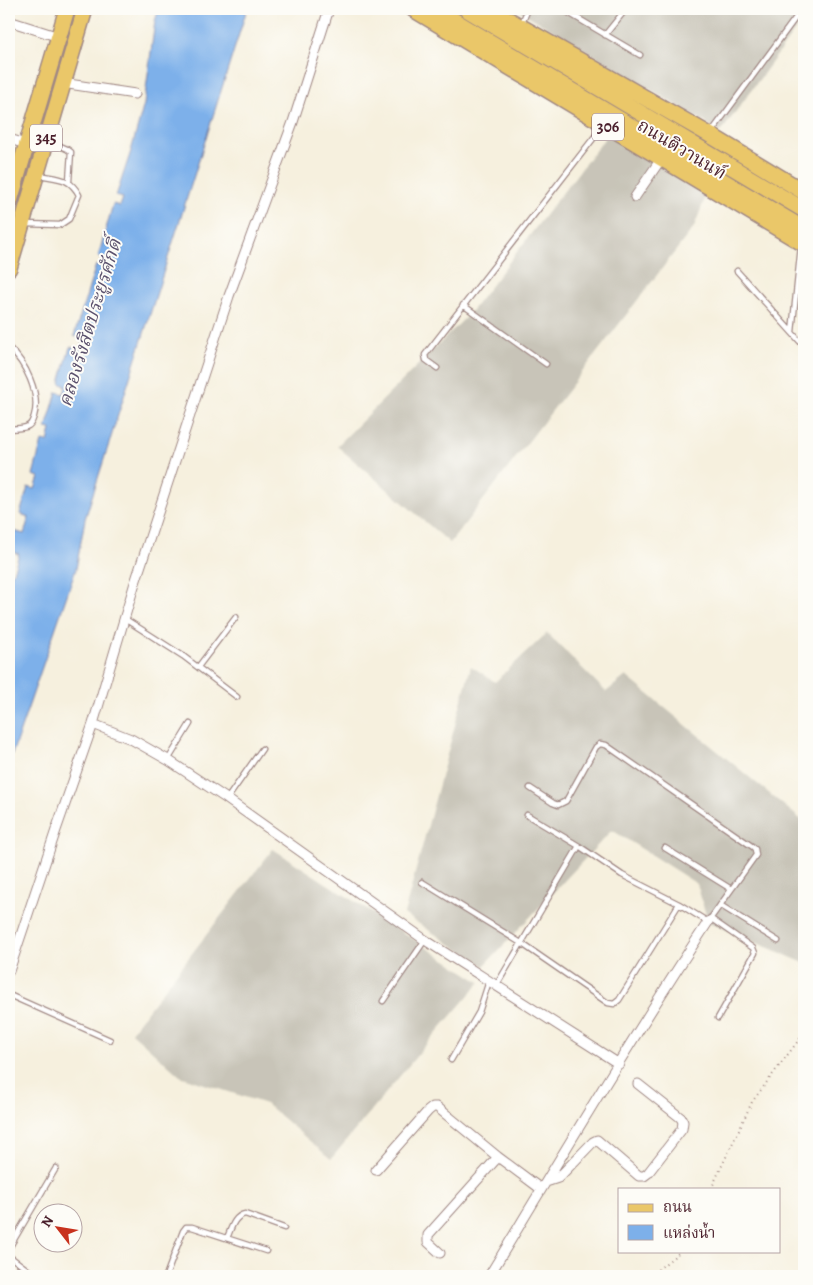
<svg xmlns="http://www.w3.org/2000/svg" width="813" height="1285" font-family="Alegreya,'Noto Serif Thai',serif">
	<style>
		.industrial { fill: #c8c4b8 }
		.water { fill: #7db0ea; stroke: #64688a }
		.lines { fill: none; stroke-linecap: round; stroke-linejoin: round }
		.service-casing { stroke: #a08884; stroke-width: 7 }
		.minor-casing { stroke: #a08884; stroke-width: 11 }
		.primary-casing { stroke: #a08884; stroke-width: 18 }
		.path { stroke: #a08884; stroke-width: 2; stroke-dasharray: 1 4; stroke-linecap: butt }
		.service { stroke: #fff; stroke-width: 4.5 }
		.minor { stroke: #fff; stroke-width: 9 }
		.primary { stroke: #eac769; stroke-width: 15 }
		.labels { text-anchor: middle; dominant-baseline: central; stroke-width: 4; stroke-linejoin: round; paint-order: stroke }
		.shield { fill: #fdfcf7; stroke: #806168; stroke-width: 1 }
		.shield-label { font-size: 16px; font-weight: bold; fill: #4a1f2b }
		.street-label { font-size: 18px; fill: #4a1f2b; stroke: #fdfcf7 }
		.water-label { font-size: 19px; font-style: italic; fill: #5c526e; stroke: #fdfcf7 }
	</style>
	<rect width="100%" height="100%" fill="#fdfcf7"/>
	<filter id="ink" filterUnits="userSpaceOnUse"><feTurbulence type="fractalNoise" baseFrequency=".02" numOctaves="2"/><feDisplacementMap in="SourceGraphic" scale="10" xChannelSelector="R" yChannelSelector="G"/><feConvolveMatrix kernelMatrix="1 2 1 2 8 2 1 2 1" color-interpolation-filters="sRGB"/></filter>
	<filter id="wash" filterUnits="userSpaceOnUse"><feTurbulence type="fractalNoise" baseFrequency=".0096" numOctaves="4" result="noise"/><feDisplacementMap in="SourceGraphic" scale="20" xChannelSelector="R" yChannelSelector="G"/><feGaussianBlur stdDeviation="1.12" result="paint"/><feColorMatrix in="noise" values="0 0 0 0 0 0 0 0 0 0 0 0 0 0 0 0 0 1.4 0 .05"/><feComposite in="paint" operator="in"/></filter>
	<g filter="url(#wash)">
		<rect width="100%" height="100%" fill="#f6f0de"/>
		<path class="industrial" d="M 517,9 L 804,9 L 804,18 L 721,132 Z
			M 608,134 L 707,193 L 694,227 L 450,543 L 337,446 L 469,314 Z
			M 547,633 L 606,692 L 626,676 L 804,822 L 804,963 L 708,922 L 697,884 L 612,830 L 484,966 L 404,914 L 471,666 L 495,682 Z
			M 273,849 L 480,982 L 424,1047 L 331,1159 L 266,1104 L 180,1076 L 131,1032 Z"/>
		<path class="water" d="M 159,9 L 247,9 L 85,519 L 76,569 L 9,763 L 9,574 L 12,575 L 19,554 L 9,551 L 14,531 L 24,534 L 29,517 L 20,514 L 28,487 L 35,489 L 39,477 L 33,475 L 42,441 L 48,442 L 51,429 L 46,428 L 57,392 L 64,394 L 66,386 L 60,383 L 70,347 L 81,350 L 84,339 L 74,336 L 96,265 L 102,267 L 105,259 L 98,257 L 113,204 L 120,206 L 123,198 L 116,196 L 131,151 L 144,104 L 155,21 Z"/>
	</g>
	<g filter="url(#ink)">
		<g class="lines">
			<g class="service-casing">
				<path id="service" d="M 562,9 L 640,55
					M 522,23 L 528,9
					M 605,35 L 626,9
					M 710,134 L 802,9
					M 49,141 L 67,149 L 71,152 L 69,181
					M 25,224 L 60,225 L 69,219 L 79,195 C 70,177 58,179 39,175
					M 737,271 L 804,346
					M 463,305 L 546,364
					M 792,332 L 801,246
					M 9,348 C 25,362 41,394 34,416 C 33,419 32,424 28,426 C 24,429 14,428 9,429
					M 437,368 L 426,360 L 425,355 L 603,126
					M 125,619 L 183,656 L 237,697
					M 198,667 L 236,617
					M 168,760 L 190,724
					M 227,799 L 262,749
					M 527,815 L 579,846 L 622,875 L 679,904
					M 665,848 L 731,889
					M 422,882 L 521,943 L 608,1003 L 614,1004 L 619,1000 L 679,904 L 708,922 L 756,855 L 755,849 L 753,847 L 606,745 L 600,744 L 596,747 L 566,801 L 558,805 L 553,803 L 530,788
					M 720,905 L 778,941
					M 710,918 L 753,948 L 755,953 L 718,1018
					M 496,986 L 579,846
					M 9,995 L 110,1040
					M 383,1001 L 425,940
					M 451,1060 L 479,1012 L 489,981
					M 227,1238 C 231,1229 234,1216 245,1214 L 284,1228
					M 9,1248 L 56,1168
					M 9,1256 L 36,1276
					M 166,1276 L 183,1231 L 186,1227 L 192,1227 L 266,1251"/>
			</g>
			<g class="minor-casing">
				<path id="minor" d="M 9,21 L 59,37
					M 62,83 L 135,94
					M 9,139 L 26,144
					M 635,197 L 661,159
					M 93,724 L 131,739 L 168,760 L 227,799 L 425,940 L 619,1064
					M 9,971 L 56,830 L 93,724 L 134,586 L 229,296 L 293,122 L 329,9
					M 376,1170 L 428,1111 L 433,1107 L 437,1107 L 498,1157 L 541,1189
					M 546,1182 L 558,1178 L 563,1173 L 593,1142 L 597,1140 L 639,1176 L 644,1176 L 648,1173 L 682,1129 L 683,1122 L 681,1118 L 638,1084
					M 440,1253 L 428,1242 L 428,1235 L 498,1157
					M 489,1276 C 561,1157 632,1038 708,922"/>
			</g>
			<g class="primary-casing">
				<path id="primary" d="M 413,9 L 804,244
					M 435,9 L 804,229
					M 466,9 L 804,210
					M 490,9 L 710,135 L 804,192
					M 9,204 L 67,9
					M 9,268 L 85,9"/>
			</g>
			<path class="path" d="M 711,1189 L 752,1102 L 804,1033
				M 650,1276 L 681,1251"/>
			<use href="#service" class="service"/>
			<use href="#minor" class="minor"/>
			<use href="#primary" class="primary"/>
		</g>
	</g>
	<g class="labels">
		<g class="shield">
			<rect x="592" y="113.5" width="32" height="27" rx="4"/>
			<rect x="30" y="124.5" width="32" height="27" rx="4"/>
		</g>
		<g class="shield-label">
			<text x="608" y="127">306</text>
			<text x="46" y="138">345</text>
		</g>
		<g class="street-label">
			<text transform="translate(682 149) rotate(31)">ถนนติวานนท์</text>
		</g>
		<g class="water-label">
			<text transform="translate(90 323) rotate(-73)">คลองรังสิตประยูรศักดิ์</text>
		</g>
	</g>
	<rect width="813" height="1285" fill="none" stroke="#fdfcf7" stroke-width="30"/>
	<rect x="618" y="1188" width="162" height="65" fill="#fdfcf7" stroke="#b5a4a5"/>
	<rect x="628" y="1204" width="25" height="8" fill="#eac769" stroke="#b5a4a5"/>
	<text x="663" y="1212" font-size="15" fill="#4a1f2b">ถนน</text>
	<rect x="628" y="1225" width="25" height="15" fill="#7db0ea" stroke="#b5a4a5"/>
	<text x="663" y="1238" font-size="15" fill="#4a1f2b">แหล่งน้ำ</text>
	<g transform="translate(58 1228) rotate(301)"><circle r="24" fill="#fdfcf7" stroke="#b5a4a5"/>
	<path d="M0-4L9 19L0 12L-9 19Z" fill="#c8321e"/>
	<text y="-8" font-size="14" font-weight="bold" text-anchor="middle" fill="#4a1f2b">N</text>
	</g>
</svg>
